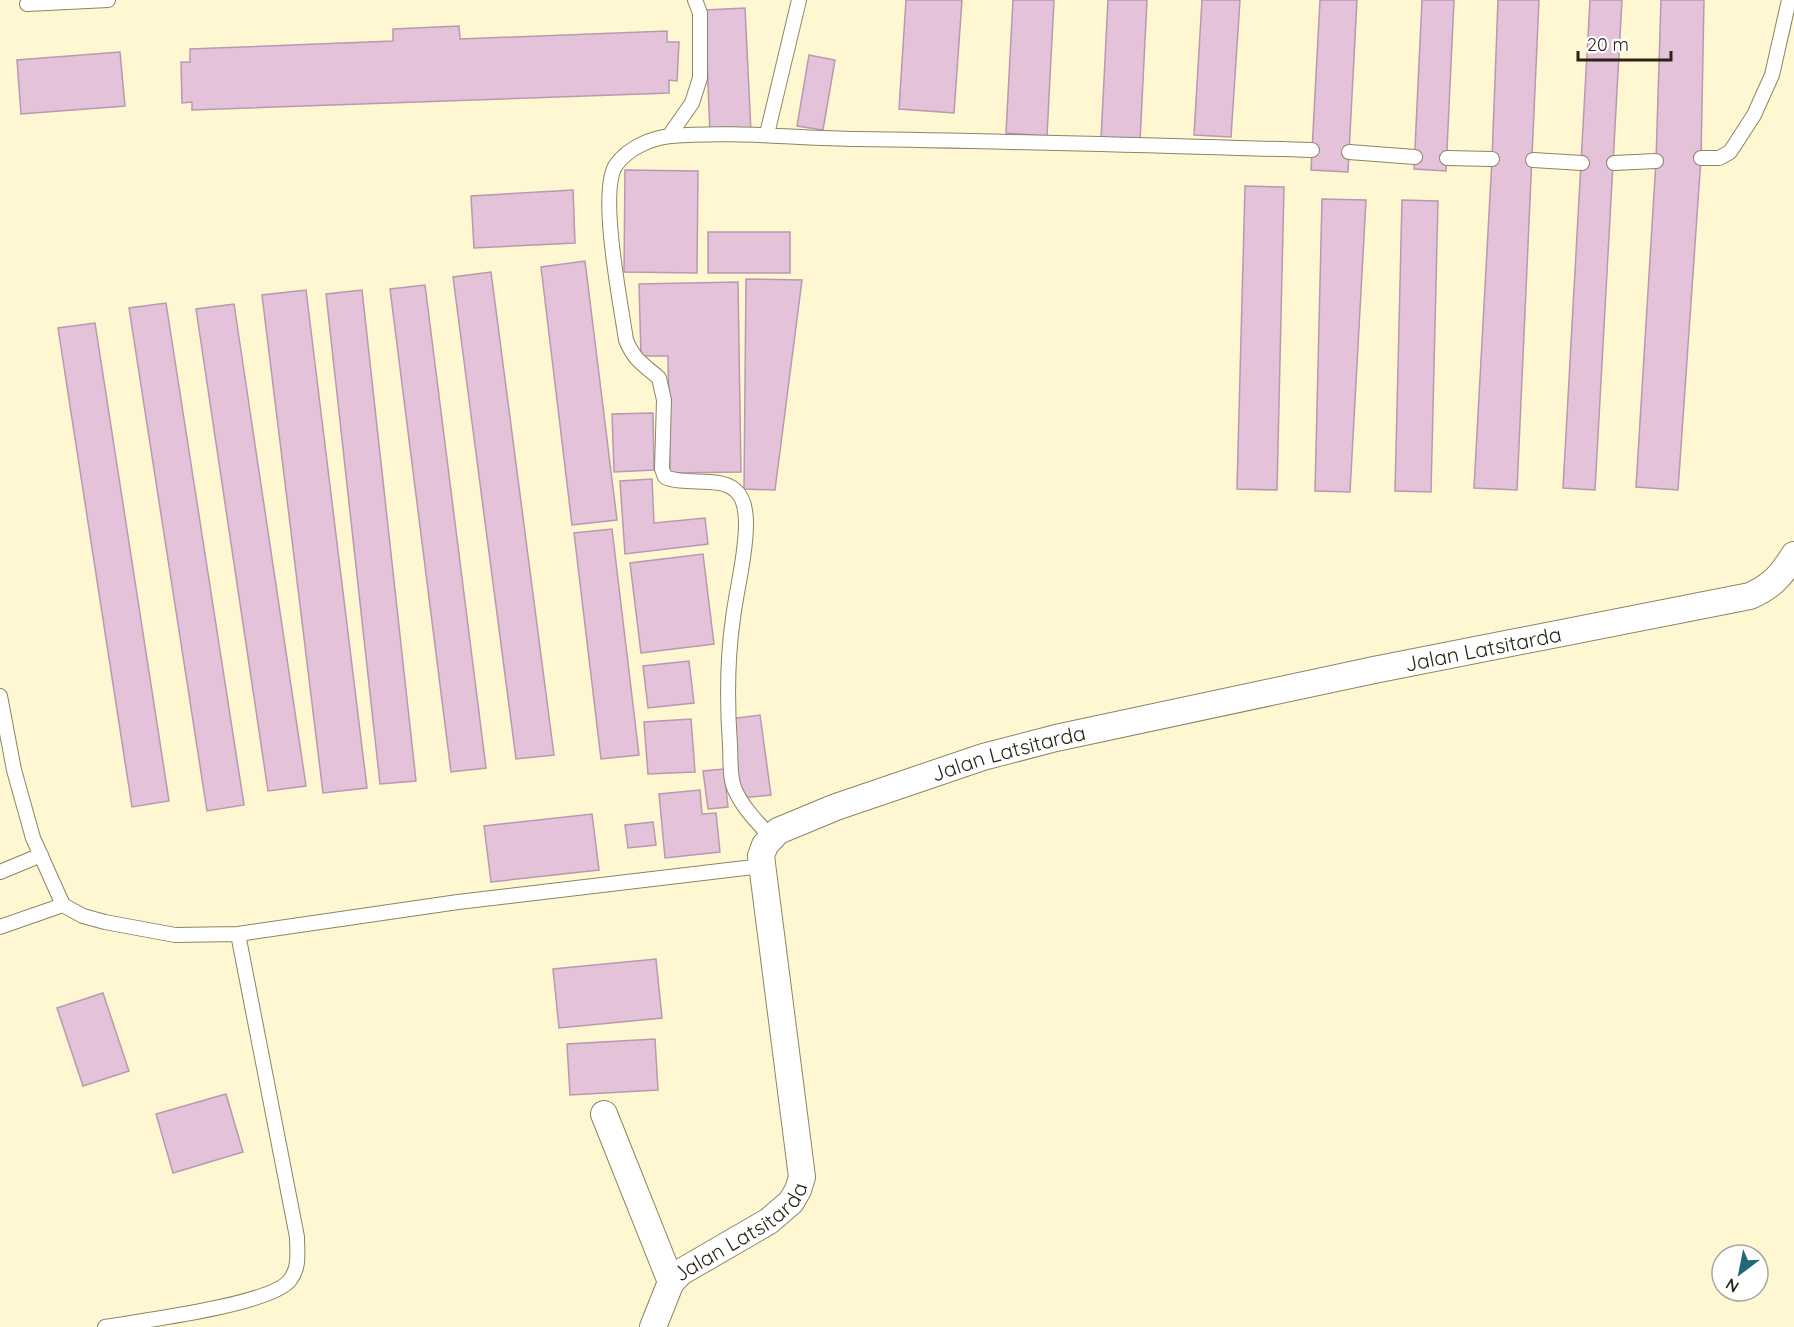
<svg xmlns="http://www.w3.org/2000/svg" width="1794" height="1327" font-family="Quicksand,sans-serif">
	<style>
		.building { fill: #e3c2da; stroke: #b899af; stroke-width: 1.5 }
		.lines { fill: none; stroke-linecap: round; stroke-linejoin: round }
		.lane-casing { stroke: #8b8563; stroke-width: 16 }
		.street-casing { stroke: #8b8563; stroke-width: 28 }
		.lane { stroke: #fff; stroke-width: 14 }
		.street { stroke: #fff; stroke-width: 26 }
		.labels { text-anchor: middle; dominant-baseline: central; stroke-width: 6; stroke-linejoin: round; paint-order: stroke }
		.street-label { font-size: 21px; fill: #282517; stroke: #fff }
	</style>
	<rect width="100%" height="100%" fill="#fef7d2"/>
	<path class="building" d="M 906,0 L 962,0 L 954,113 L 899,109 Z
		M 1013,0 L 1054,0 L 1047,136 L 1006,133 Z
		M 1108,0 L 1147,0 L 1140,141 L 1101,139 Z
		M 1202,0 L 1240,0 L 1231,137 L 1194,135 Z
		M 1320,0 L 1357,0 L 1348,172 L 1311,170 Z
		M 1422,0 L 1454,0 L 1446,171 L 1414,169 Z
		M 1498,0 L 1539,0 L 1517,490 L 1474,488 L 1492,159 Z
		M 1590,0 L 1622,0 L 1595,490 L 1563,488 Z
		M 1661,0 L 1704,0 L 1701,158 L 1678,490 L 1636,487 L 1656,161 Z
		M 745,8 L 751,132 L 710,134 L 705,10 Z
		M 459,26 L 460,39 L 667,31 L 667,42 L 679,42 L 677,81 L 669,80 L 669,93 L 192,110 L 192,102 L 182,103 L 181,62 L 190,62 L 190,49 L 393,41 L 393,29 Z
		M 120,52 L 125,106 L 21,114 L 17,60 Z
		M 809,55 L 835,60 L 823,130 L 797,126 Z
		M 625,170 L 698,171 L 697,273 L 624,272 Z
		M 1245,186 L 1284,187 L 1277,490 L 1237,489 Z
		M 573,190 L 575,243 L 474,248 L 471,196 Z
		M 1322,199 L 1366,200 L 1350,492 L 1315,491 Z
		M 1402,200 L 1438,201 L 1431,492 L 1395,491 Z
		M 708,232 L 790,232 L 790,273 L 708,273 Z
		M 585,261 L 617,520 L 572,525 L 541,267 Z
		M 491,272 L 554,755 L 516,759 L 453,277 Z
		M 746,279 L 802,280 L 775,490 L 744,489 Z
		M 738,282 L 741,472 L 670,473 L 668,356 L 641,356 L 639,284 Z
		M 425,285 L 486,768 L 451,772 L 390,289 Z
		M 306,290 L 367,788 L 323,793 L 262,295 Z
		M 362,290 L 416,781 L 380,784 L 326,294 Z
		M 166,303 L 244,805 L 207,811 L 129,308 Z
		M 234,304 L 306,786 L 268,791 L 196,309 Z
		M 95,323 L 169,801 L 132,807 L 58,328 Z
		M 653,413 L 654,470 L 614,472 L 612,414 Z
		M 652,479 L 654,523 L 705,518 L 708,544 L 625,554 L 620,481 Z
		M 612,529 L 639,755 L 601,759 L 574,533 Z
		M 703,554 L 714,644 L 641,653 L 630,563 Z
		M 689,661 L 694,703 L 648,708 L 643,666 Z
		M 760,715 L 771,795 L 741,798 L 730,719 Z
		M 691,719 L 695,772 L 648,774 L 644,722 Z
		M 724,769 L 728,807 L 708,809 L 703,771 Z
		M 700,790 L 702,814 L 716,813 L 720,852 L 665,858 L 659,794 Z
		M 592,814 L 599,870 L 491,882 L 484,826 Z
		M 653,822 L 656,845 L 628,848 L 625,825 Z
		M 656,959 L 662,1018 L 559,1028 L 553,969 Z
		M 103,993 L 129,1071 L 83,1086 L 57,1008 Z
		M 655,1039 L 658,1090 L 570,1095 L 567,1044 Z
		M 226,1094 L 243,1152 L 173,1173 L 156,1114 Z"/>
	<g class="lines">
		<g class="lane-casing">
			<path id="lane" d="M 27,4 L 108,0
				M 767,134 L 799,0
				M 669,136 L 692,103 L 700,78 L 700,13 L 695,0
				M 1349,152 L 1415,157
				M 1447,158 L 1492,159
				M 1701,158 L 1719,158 L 1730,152 L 1754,115 L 1772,75 L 1789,0
				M 1533,160 L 1582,163
				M 1614,163 L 1656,161
				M 0,696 L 14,770 L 33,838 L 63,905 L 83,916 L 105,922 L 175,935 L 238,934 L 458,902 L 762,866
				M 771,837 C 758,823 743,808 735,790 C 729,777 731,759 730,745 C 727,703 727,660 733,618 C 737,587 746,555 746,524 C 746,513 744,497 735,490 C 719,476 685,486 665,477 L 662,469 L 664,400 L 659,378 C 643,364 634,360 626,340 C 621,305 598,191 616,165 C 628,148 651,138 671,136 C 733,131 795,138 857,139 C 1009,141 1160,146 1312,150
				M 0,872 L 41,855
				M 0,927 L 63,905
				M 105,1327 C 139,1321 271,1305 290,1280 C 300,1267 297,1253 297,1237 L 238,934"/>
		</g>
		<g class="street-casing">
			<g id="street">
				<path d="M 604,1114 L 671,1282"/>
				<path id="s1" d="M 653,1327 L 671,1282 L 681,1272 L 769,1221 L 791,1202 L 798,1190 L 802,1177 L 761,856 L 765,845 L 778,831 L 836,807 L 983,757 L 1056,738 L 1374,670 L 1750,596 C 1772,586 1781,576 1794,555"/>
			</g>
		</g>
		<use href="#lane" class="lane"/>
		<use href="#street" class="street"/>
	</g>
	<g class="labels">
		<g class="street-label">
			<text stroke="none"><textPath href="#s1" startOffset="1305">Jalan Latsitarda</textPath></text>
			<text stroke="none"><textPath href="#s1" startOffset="819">Jalan Latsitarda</textPath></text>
			<text stroke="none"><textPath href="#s1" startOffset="135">Jalan Latsitarda</textPath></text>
		</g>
	</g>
	<g transform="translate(1740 1273) rotate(212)"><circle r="28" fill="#ffffff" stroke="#a9a8a2" stroke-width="1.5"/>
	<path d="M0-4.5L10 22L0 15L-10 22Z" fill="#236878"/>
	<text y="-9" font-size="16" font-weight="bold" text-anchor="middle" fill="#282517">N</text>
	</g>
	<path d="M1578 51v9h93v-9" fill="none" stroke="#282517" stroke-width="3"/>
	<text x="1587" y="51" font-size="18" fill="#282517" stroke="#ffffff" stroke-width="4.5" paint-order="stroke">20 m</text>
</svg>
